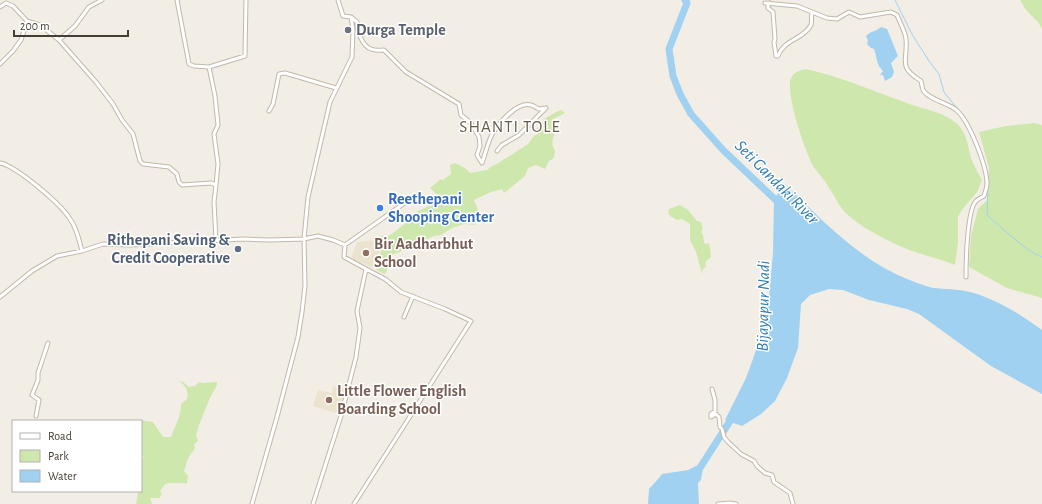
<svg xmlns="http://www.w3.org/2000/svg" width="1042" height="504" font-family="'Alegreya Sans',sans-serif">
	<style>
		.education { fill: #ece3ce }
		.green { fill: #cee7ad }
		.water { fill: #a0d1f0 }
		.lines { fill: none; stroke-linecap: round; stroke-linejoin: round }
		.stream { stroke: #a0d1f0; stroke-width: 1 }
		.river { stroke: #a0d1f0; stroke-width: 7 }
		.street-casing { stroke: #c1b8aa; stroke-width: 5 }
		.street { stroke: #fff; stroke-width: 3 }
		.worship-dot { fill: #6b7280; stroke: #fff; stroke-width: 1.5 }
		.shop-dot { fill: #3f7fe0; stroke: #fff; stroke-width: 1.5 }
		.service-dot { fill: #5c6f8a; stroke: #fff; stroke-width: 1.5 }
		.education-dot { fill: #8d6e63; stroke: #fff; stroke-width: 1.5 }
		.labels { text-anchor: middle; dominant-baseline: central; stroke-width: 3; stroke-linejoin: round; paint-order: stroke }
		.worship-label { font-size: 16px; font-weight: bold; fill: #5b616d; stroke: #fff; text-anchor: start }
		.shop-label { font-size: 16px; font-weight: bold; fill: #366cbe; stroke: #fff; text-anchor: start }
		.service-label { font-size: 16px; font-weight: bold; fill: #4e5e75; stroke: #fff; text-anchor: end }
		.education-label { font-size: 16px; font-weight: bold; fill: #785e54; stroke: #fff; text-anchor: start }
		.neighbourhood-label { font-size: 17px; letter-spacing: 1px; fill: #675c4b; stroke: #fff }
		.water-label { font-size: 17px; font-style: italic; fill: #2d7cb0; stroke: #fff }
	</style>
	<rect width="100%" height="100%" fill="#f2eee5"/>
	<path class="education" d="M 377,240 L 381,249 L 375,269 L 351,258 L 357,242 Z
		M 333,386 L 346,388 L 339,414 L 313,406 L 318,390 L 332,393 Z"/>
	<path class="green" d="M 1020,0 L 1042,0 L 1042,29 L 1038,22 L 1026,10 Z
		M 806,69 C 841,77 871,90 904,102 C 921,109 948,112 960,127 C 967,136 968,147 971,158 C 974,166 978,173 982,180 L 977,192 L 961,211 L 958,217 L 958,243 L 955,265 C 941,259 926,256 912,251 C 892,243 863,229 848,215 C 839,208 836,197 829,188 C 825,180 818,173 813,166 C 805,151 785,93 791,78 C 794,72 800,70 806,69 Z
		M 561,110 L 565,113 L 553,119 L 560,131 L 555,133 C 552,140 551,144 555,151 L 554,158 L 549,161 L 545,169 L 536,165 L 528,168 L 525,176 L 504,193 L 502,189 L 491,192 L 474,200 C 478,210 481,215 475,225 L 464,224 L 452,228 L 441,235 L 433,236 L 422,243 L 389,256 L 386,262 L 389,265 L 385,274 L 376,270 L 382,248 L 378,240 L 379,236 L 388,236 L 393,233 L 412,218 L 416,212 L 440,201 L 442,196 L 436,194 L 430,188 L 441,179 L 443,180 L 451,174 L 450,165 L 455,163 L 465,168 L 470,173 L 487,170 L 492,166 L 497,164 L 528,144 L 534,136 L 540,132 L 536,129 L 542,124 L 544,119 C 550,116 555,112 561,110 Z
		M 1034,123 L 1042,125 L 1042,298 L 1007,288 L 969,267 L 971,236 L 978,209 L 988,199 L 989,168 L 979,132 L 1006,126 Z
		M 680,205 L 688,210 L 697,221 L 701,222 L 703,229 L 701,232 L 703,235 L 704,243 L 707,244 L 709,243 L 710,248 L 711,257 L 706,261 L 705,264 L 706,266 L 703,269 L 702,274 L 696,252 L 690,240 L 690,224 L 682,219 L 677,220 L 670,216 L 668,213 L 669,209 Z
		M 179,381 L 183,382 L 189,387 L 195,386 L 199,382 L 203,383 L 217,382 L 217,385 L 209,400 L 199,425 L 196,435 L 198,441 L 194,444 L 195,448 L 188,458 L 184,471 L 188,476 L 187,483 C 180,484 172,482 165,484 L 160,491 L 162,494 L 159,498 L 150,498 L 152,504 L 136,504 L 138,494 L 137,491 L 141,491 L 141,462 L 144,456 L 141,457 L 141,421 L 123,421 L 140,420 L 153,422 L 163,437 L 171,437 C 175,425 181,417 181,404 L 187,399 C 189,391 186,386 179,381 Z"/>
	<path class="water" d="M 881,27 L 887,29 L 898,56 L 891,63 L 894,72 L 892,77 L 885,81 L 883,75 L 880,75 L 883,71 C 876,65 877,56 874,49 L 871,48 L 867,44 L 868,41 L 866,36 C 870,31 876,32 881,27 Z
		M 785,184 C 822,220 858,259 907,279 C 915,282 925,286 933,288 C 945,289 957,289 970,292 C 996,299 1020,314 1042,330 L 1042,394 L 991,366 L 919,314 L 907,309 L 869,300 L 843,290 L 829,289 L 810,295 L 801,304 L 798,348 L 787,378 L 775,401 L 761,414 L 742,426 L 725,420 L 746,378 L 753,359 L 763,327 L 769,298 L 773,252 L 774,199 Z
		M 698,465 L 703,468 L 701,480 L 698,483 L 699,504 L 648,504 L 649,489 L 659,478 L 662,474 L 688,470 Z"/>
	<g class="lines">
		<path class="stream" d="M 895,0 L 913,36 L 929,61 L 939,74 L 944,92 L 960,112
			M 964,116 L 971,129
			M 988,183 L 987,215 C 998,225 1030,254 1042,257"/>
		<path class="river" d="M 685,0 L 687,3 L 669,49 L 673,76 L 680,94 L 691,114 L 723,150 L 781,205
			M 696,474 L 730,421 L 736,415"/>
		<g class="street-casing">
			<path id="street" d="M 177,0 L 189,64 L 194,66 L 209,67 L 215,96 L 218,125 L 214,134 L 218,164 L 216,185
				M 765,3 L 797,6 L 827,18 L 837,19 L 849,12 L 860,17 L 891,12 L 897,15 C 900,23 905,31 906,39 C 908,62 897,66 921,81 C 922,84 922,88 923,90 C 928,99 947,103 955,109 C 969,119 987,167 987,184 C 987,188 985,192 984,196 C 982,197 978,199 976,201 C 967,210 966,263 966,277
				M 770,3 L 768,5 L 768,8 L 773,12 L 775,39 L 774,42 L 776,56 L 778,56 C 784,39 803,40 811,25 C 812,22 811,17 812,13
				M 0,7 L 6,3 L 13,6 L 27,21
				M 351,17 L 357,22 C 357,31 362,46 371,49 C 375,51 379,50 384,50 L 406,72 L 459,104 L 461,115 L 471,123 L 479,137 L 480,146 L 477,155 L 482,163 C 486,152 488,140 494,131 C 501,121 518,101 531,105 C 533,105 536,108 539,109 L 546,108
				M 59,40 L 75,26 L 89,7 L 102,0
				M 0,64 L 13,51 L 21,40 L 27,21 L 40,25 L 59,40 L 96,82 L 113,104 L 122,120 L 133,134 L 140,161 L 143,164 L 169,167 L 177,174 L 179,182 L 182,185 L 211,183 L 216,185 L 214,202 L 216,240
				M 209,67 L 245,56 L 246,0
				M 269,111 L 273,104 L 279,74 L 285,73 L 336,88
				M 497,151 L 502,145 L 519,135 L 546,108
				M 0,163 C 16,166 61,204 70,219 C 77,228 79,240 82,251
				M 345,245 L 406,202
				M 0,297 L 32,271 L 57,256 L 82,251 L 103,244 L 130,245 L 243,239 L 270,240 L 304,239 L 318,236 L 333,240 L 345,245 L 344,257 L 366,269 L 357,311 L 360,328 L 356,357 L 341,416 L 313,504
				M 404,317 L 413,296
				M 712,389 L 715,400 L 715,411 L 711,414 L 711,417 L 716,414 L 719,417 L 720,427 L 722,429 L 724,437 L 728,442 L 741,454 L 754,461 L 757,466 L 765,473 L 772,475 L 774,482 L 790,493 L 793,504
				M 36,416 L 39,400 L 32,395 L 38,380 L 38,373 L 48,343
				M 252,504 L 277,417 L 298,337 L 302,312 L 305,286 L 304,239 L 308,197 L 330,102 L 352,57 L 353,30 L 351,17 L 343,16 L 338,0
				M 354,504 L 471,321 L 445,309 L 401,292 L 385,279 L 366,269
				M 718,504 L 730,503 L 736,504"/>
		</g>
		<use href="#street" class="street"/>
	</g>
	<circle class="worship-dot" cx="348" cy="30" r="4"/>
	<circle class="shop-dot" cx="380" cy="208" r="4"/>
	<circle class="service-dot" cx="238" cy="249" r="4"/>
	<g class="education-dot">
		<circle cx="366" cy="253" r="4"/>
		<circle cx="329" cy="400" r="4"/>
	</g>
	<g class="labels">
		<g class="worship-label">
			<text x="356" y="30">Durga Temple</text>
		</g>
		<g class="shop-label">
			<text x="388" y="199">Reethepani<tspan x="388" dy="18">Shooping Center</tspan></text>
		</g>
		<g class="service-label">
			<text x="230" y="240">Rithepani Saving &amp;<tspan x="230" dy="18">Credit Cooperative</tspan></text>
		</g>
		<g class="education-label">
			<text x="374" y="244">Bir Aadharbhut<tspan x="374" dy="18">School</tspan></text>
			<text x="337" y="391">Little Flower English<tspan x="337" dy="18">Boarding School</tspan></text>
		</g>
		<g class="neighbourhood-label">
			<text x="510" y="126">SHANTI TOLE</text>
		</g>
		<g class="water-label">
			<text transform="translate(777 182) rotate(45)">Seti Gandaki River</text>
			<text transform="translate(763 306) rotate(-89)">Bijayapur Nadi</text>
		</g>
	</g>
	<rect x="12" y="420" width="130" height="72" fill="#ffffff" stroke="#b5b2ae"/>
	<rect x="20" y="433" width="20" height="6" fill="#ffffff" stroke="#b5b2ae"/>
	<text x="48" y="440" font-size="12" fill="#453e34">Road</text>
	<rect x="20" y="450" width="20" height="12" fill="#cee7ad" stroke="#b5b2ae"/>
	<text x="48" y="460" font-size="12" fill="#453e34">Park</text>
	<rect x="20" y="470" width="20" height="12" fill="#a0d1f0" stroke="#b5b2ae"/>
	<text x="48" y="480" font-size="12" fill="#453e34">Water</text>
	<path d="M14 30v6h114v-6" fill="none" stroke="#453e34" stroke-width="2"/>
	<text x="20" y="30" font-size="12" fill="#453e34" stroke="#ffffff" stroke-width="3" paint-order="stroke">200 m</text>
</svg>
